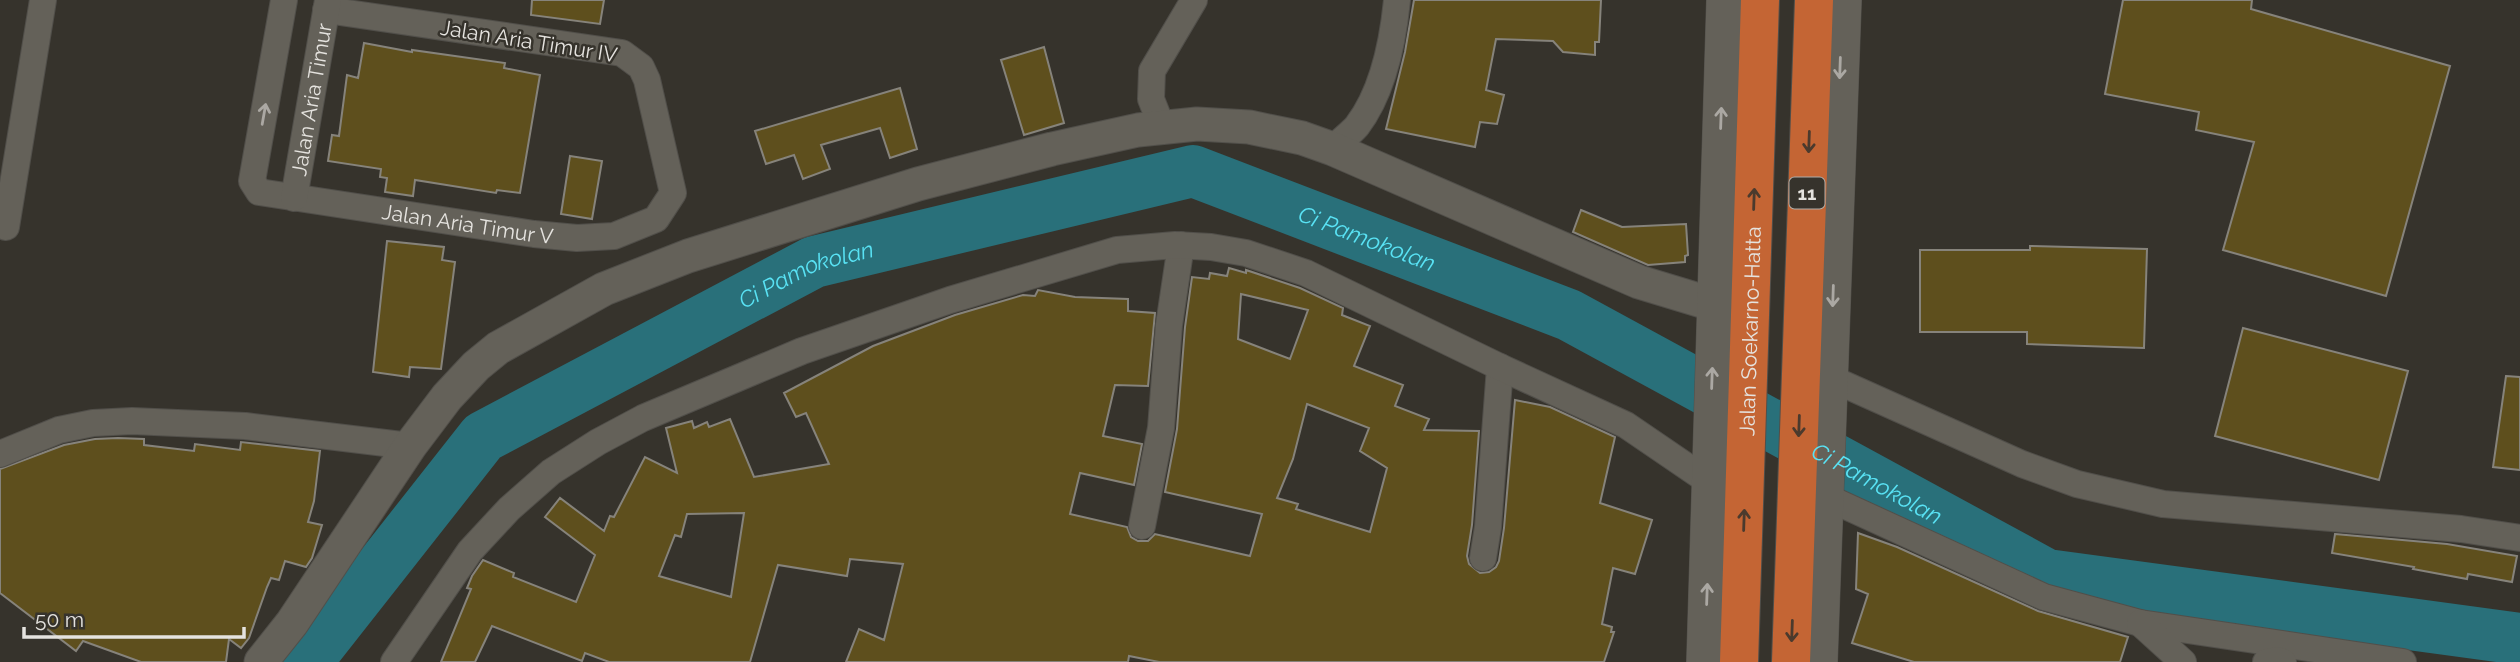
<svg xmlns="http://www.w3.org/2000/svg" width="2520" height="662" font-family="Raleway,sans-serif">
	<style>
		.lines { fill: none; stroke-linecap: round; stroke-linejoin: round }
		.river { stroke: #29707a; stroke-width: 52 }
		.building { fill: #5e4f1d; stroke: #86837b; stroke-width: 2; fill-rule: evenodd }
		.minor-casing { stroke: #514f4a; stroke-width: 28 }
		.tertiary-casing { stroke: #514f4a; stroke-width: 35 }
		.secondary-casing { stroke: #514f4a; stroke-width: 38 }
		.trunk-casing { stroke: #514f4a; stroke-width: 40 }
		.minor { stroke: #646159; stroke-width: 26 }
		.tertiary { stroke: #646159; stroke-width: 33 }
		.secondary { stroke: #646159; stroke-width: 37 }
		.trunk { stroke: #c46534; stroke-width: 38 }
		.oneway { stroke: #aba8a3 }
		.oneway2 { stroke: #4b3a2d }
		.labels { text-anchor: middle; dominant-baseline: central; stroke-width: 5; stroke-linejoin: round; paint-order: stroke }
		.shield { fill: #36332c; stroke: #b0aea9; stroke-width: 2 }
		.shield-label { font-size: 19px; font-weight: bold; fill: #e5e3df }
		.street-label { font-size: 21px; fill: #e5e3df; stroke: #36332c }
		.water-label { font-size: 23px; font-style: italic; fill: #59e2f4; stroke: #36332c }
	</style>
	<rect width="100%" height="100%" fill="#36332c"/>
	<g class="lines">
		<path class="river" id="s1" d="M 306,662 L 483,437 L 814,262 L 1193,171 L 1569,315 L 2047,575 L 2520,639"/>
	</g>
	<path class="building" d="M 532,0 L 604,0 L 600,24 L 531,15 Z
		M 1414,0 L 1601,0 L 1599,42 L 1595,42 L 1595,55 L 1563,52 L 1553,41 L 1496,39 L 1486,90 L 1504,95 L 1497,124 L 1480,122 L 1475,147 L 1386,129 L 1405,52 Z
		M 2123,0 L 2252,0 L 2251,9 L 2450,66 L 2386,296 L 2223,250 L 2254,142 L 2196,130 L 2199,112 L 2105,94 Z
		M 364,43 L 412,52 L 412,50 L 505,63 L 504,68 L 540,75 L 520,193 L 497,190 L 496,193 L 415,180 L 413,196 L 385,192 L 387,178 L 380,177 L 381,169 L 328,161 L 332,135 L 339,136 L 347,75 L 358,78 Z
		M 1044,47 L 1064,123 L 1024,135 L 1001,60 Z
		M 900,88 L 917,149 L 890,158 L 880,128 L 821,145 L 830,169 L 803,179 L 794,155 L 766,164 L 755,131 Z
		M 570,156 L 602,161 L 592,219 L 561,214 Z
		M 1581,210 L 1622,227 L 1686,224 L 1688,255 L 1685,256 L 1685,262 L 1648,265 L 1573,232 Z
		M 387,241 L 444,247 L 442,260 L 455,262 L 441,369 L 410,367 L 409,377 L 373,372 Z
		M 2030,246 L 2147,249 L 2144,348 L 2027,344 L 2027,332 L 1920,332 L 1920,250 L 2030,250 Z
		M 1229,268 L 1246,273 L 1246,270 L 1300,288 L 1343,308 L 1342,315 L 1370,326 L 1354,366 L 1403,385 L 1395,406 L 1429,419 L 1424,430 L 1479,431 L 1472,525 L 1467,556 L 1469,564 L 1480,573 L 1489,572 L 1496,567 L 1499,561 L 1504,528 L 1515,400 L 1550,407 L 1615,437 L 1600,503 L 1652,520 L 1635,574 L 1613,568 L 1602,624 L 1612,627 L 1611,632 L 1614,632 L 1604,662 L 1159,662 L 1129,656 L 1128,662 L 846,662 L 859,629 L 884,640 L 903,564 L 850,559 L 847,576 L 778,565 L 750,662 L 609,662 L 585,653 L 582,661 L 492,626 L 475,662 L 441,662 L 471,589 L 467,588 L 472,576 L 483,560 L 514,573 L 513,577 L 576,602 L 595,555 L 545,517 L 560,498 L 604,531 L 610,516 L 614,517 L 645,457 L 677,473 L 666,428 L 692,421 L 694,428 L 707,422 L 709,427 L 730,419 L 754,477 L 829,464 L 806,413 L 796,417 L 784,393 L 873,346 L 955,315 L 1023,295 L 1035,296 L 1038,290 L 1075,297 L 1128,299 L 1128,311 L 1155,313 L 1148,386 L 1115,385 L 1103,436 L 1142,444 L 1134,485 L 1080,473 L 1070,514 L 1127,527 L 1131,537 L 1138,541 L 1148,541 L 1155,534 L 1250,556 L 1262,514 L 1165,492 L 1177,429 L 1185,327 L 1192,277 L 1209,279 L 1210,273 L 1227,276 ZM 1241,294 L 1308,310 L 1290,359 L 1238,339 ZM 1307,404 L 1369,428 L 1360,451 L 1387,468 L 1370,532 L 1296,509 L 1298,504 L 1277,498 L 1293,459 ZM 744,513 L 731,597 L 659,576 L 675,535 L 681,537 L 687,514 Z
		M 2243,328 L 2408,371 L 2379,480 L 2215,436 Z
		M 2506,376 L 2520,377 L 2520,470 L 2493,467 Z
		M 118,438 L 144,439 L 144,445 L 194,451 L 195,444 L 240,450 L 241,442 L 320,451 L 314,501 L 308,522 L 322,525 L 312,558 L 306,567 L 285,561 L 279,580 L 271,578 L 267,587 L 249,638 L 241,648 L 229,639 L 226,662 L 141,662 L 83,641 L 76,651 L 0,593 L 0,469 L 64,445 L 95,439 Z
		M 1858,533 L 1897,547 L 2038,611 L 2128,637 L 2120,662 L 1914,662 L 1852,643 L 1868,594 L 1856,589 Z
		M 2335,534 L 2447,544 L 2517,556 L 2512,582 L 2468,574 L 2467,579 L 2413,569 L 2414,567 L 2332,553 Z"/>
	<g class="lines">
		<g class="minor-casing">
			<g id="minor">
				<path id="s2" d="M 284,0 L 252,181 L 259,192 L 534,234 L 577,238 L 614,236 L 656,219 L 673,193 L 647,80 L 641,67 L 622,53 L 326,10"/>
				<path d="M 1162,127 L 1151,99 L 1152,71 L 1194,0"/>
				<path d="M 1333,149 C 1340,141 1350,134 1357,126 C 1383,92 1393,41 1397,0"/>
				<path id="s3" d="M 294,198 L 328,0"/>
				<path d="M 6,227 L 43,0"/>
				<path d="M 1830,378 L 2022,464 L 2077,484 L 2163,504 L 2461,529 L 2520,538"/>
				<path d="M 0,454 L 59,430 L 93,423 L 132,421 L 245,426 L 410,446"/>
				<path d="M 1824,496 L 2044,597 L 2140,623 L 2403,662"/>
				<path d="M 1142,526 L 1161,428 L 1169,325 L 1181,245"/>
				<path d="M 1483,558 L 1488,527 L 1500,367"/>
				<path d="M 2140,623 L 2183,662"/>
				<path d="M 394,662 L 470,551 L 509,509 L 551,472 L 598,442 L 643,418 L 802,351 L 950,300 L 1117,250 L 1175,245 L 1211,247 L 1246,253 L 1306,273 L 1500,367 L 1626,425 L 1711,483"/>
				<path d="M 2266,662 L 2278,660 L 2283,662"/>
			</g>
		</g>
		<g class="tertiary-casing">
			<path id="tertiary" d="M 261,662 L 292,623 L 410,446 L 447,397 L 476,366 L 498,348 L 604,289 L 688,256 L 918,184 L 1052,149 L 1138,130 L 1197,124 L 1249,127 L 1302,138 L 1333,149 L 1639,282 L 1715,305"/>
		</g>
		<g class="secondary-casing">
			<path id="secondary" d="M 1705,662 L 1725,0
				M 1819,662 L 1843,0"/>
		</g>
		<g class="trunk-casing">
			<g id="trunk">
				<path id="s4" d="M 1739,662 L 1760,0"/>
				<path d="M 1791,662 L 1814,0"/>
			</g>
		</g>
		<use href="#minor" class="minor"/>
		<use href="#tertiary" class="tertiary"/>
		<use href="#secondary" class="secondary"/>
		<use href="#trunk" class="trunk"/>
	</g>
	<defs><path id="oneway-shaft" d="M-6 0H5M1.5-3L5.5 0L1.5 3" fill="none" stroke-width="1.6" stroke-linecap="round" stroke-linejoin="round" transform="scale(1.75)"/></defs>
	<g class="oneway">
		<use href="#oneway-shaft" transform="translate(1840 68) rotate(92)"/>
		<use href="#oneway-shaft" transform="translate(264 114) rotate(-80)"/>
		<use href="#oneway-shaft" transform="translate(1721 118) rotate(-88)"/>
		<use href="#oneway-shaft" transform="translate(1833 296) rotate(92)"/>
		<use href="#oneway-shaft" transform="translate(1712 378) rotate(-88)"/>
		<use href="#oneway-shaft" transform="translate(1707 594) rotate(-88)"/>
	</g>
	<g class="oneway2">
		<use href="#oneway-shaft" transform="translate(1809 142) rotate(92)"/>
		<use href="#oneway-shaft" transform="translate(1754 199) rotate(-88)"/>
		<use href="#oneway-shaft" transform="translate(1799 426) rotate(92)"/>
		<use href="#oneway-shaft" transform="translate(1744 520) rotate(-88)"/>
		<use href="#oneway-shaft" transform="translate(1792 631) rotate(92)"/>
	</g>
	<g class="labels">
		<rect class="shield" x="1789.5" y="177.5" width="35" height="31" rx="5"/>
		<g class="shield-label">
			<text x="1807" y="193">11</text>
		</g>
		<g class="street-label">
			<text transform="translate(529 41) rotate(9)">Jalan Aria Timur IV</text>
			<text stroke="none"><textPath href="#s3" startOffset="100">Jalan Aria Timur</textPath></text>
			<text stroke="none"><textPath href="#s2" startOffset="408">Jalan Aria Timur V</textPath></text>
			<text stroke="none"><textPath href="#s4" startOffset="331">Jalan Soekarno-Hatta</textPath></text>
		</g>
		<g class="water-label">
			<text stroke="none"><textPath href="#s1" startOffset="1237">Ci Pamokolan</textPath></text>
			<text stroke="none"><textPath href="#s1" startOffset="649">Ci Pamokolan</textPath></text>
			<text stroke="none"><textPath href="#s1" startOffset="1804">Ci Pamokolan</textPath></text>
		</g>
	</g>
	<path d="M24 627v10h220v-10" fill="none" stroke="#e5e3df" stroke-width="3.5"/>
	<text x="35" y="627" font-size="21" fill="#e5e3df" stroke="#36332c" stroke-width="5" paint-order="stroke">50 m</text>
</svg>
